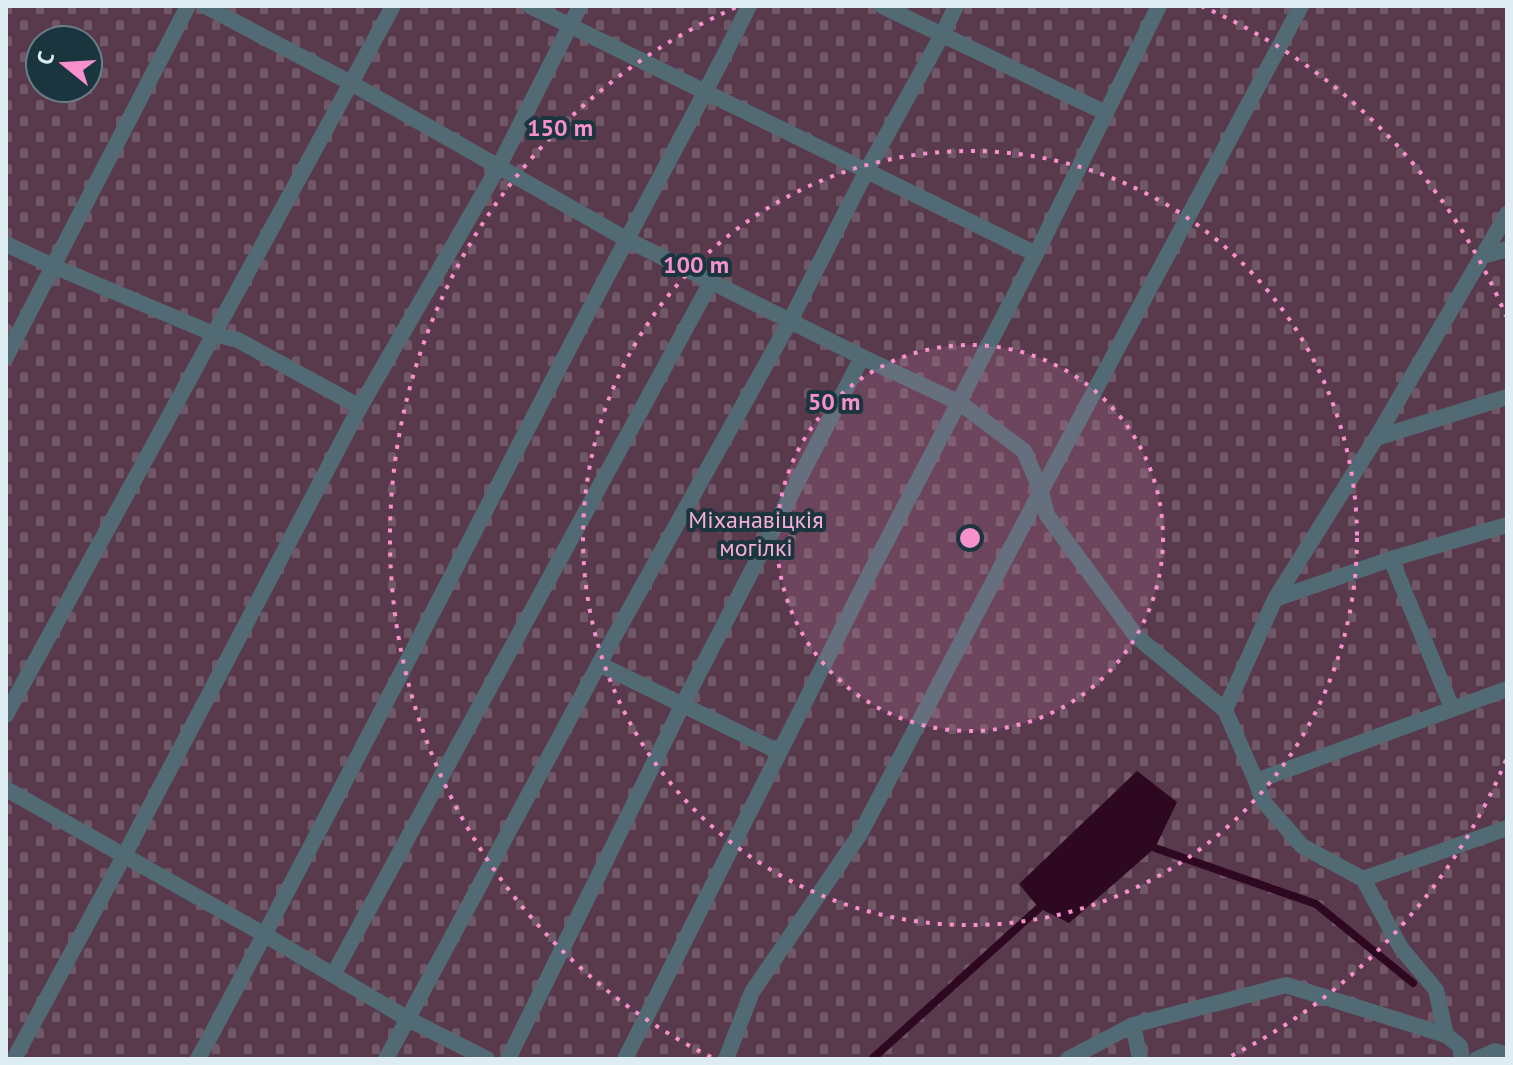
<svg xmlns="http://www.w3.org/2000/svg" width="1513" height="1065" font-family="'PT Sans',sans-serif">
	<style>
		.cemetery { fill: url(#cemetery-stones); fill-rule: evenodd }
		.water { fill: #2e0720 }
		.lines { fill: none; stroke-linecap: round; stroke-linejoin: round }
		.stream { stroke: #2e0720; stroke-width: 8 }
		.service { stroke: #516a73; stroke-width: 16 }
		.ring { fill: none; stroke: #f790cd; stroke-width: 4; stroke-dasharray: 4 8 }
		.labels { text-anchor: middle; dominant-baseline: central; stroke-width: 8; stroke-linejoin: round; paint-order: stroke }
		.park-label { font-size: 24px; fill: #f8aed8; stroke: #1a353e }
		.centre { fill: #f790cd; stroke: #1a353e; stroke-width: 4 }
		.ring-label { font-size: 24px; text-anchor: middle; font-weight: bold; fill: #f790cd; stroke: #1a353e; stroke-width: 8; stroke-linejoin: round; paint-order: stroke }
	</style>
	<defs>
		<pattern id="cemetery-stones" width="16" height="16" patternUnits="userSpaceOnUse" patternTransform="scale(2)"><rect width="16" height="16" fill="#593a4c"/><path d="M2 7V4a2 2 0 0 1 4 0v3zM10 15v-3a2 2 0 0 1 4 0v3z" fill="#705766"/></pattern>
	</defs>
	<rect width="100%" height="100%" fill="#1a353e"/>
	<path class="cemetery" d="M 6,6 L 1507,6 L 1507,1059 L 6,1059 ZM 40,40 L 88,40 L 88,88 L 40,88 Z"/>
	<path class="water" d="M 1137,771 L 1177,802 L 1155,848 L 1069,923 L 1039,908 L 1019,884 Z"/>
	<g class="lines">
		<path class="stream" d="M 1155,848 L 1316,904 L 1413,983
			M 872,1059 L 1039,908"/>
		<path class="service" d="M 205,6 L 351,83 L 626,239 L 862,357 L 960,403 L 1024,451 L 1041,491 L 1047,515 L 1136,636 L 1225,710
			M 530,6 L 1036,254
			M 882,6 L 1106,113
			M 6,244 L 53,266 L 214,334 L 238,340 L 360,407
			M 1483,256 L 1507,249
			M 6,357 L 188,6
			M 1376,438 L 1507,214
			M 1391,559 L 1452,708
			M 1275,599 L 1391,559 L 1507,525
			M 599,664 L 779,752
			M 6,715 L 393,6
			M 1256,781 L 1507,689
			M 6,789 L 265,935 L 408,1019 L 487,1059
			M 1363,879 L 1507,828
			M 333,975 L 711,282
			M 1133,1025 L 1140,1059
			M 1446,1035 L 1436,990 L 1401,948 L 1363,879 L 1302,846 L 1263,801 L 1256,781 L 1225,710 L 1275,599 L 1376,438 L 1507,397
			M 14,1059 L 124,856 L 360,407 L 499,166 L 580,6
			M 198,1059 C 322,829 441,596 561,364 C 623,244 689,127 749,6
			M 386,1059 L 599,664 L 790,321 L 866,172 L 942,35 L 956,6
			M 508,1059 L 683,704 L 862,357
			M 625,1059 L 872,569 L 1036,254 L 1159,6
			M 726,1059 L 752,992 L 860,834 L 1041,491 L 1301,6
			M 1068,1059 L 1133,1025 L 1286,985 L 1446,1035 L 1460,1046 L 1462,1059
			M 1477,1059 L 1495,1051 L 1507,1055"/>
	</g>
	<circle cx="970" cy="538" r="193" fill="#f790cd" fill-opacity=".12"/>
	<g class="ring">
		<circle cx="970" cy="538" r="193"/>
		<circle cx="970" cy="538" r="387"/>
		<path d="M1506 760A580 580 0 0 1 1229 1057M711 1057A580 580 0 0 1 739 6M1201 6A580 580 0 0 1 1506 316"/>
	</g>
	<g class="labels">
		<g class="park-label">
			<text x="756" y="519">Міханавіцкія<tspan x="756" dy="28">могілкі</tspan></text>
		</g>
	</g>
	<circle cx="970" cy="538" r="12" class="centre"/>
	<g class="ring-label">
		<text x="560" y="136">150 m</text>
		<text x="696" y="273">100 m</text>
		<text x="834" y="410">50 m</text>
	</g>
	<rect width="1513" height="1065" fill="none" stroke="#ddedf3" stroke-width="16"/>
	<g transform="translate(64 64) rotate(288)"><circle r="38" fill="#1a353e" stroke="#687f86" stroke-width="2"/>
	<path d="M0-6L14 30L0 20L-14 30Z" fill="#f790cd"/>
	<text y="-12" font-size="22" font-weight="bold" text-anchor="middle" fill="#ddedf3">С</text>
	</g>
</svg>
